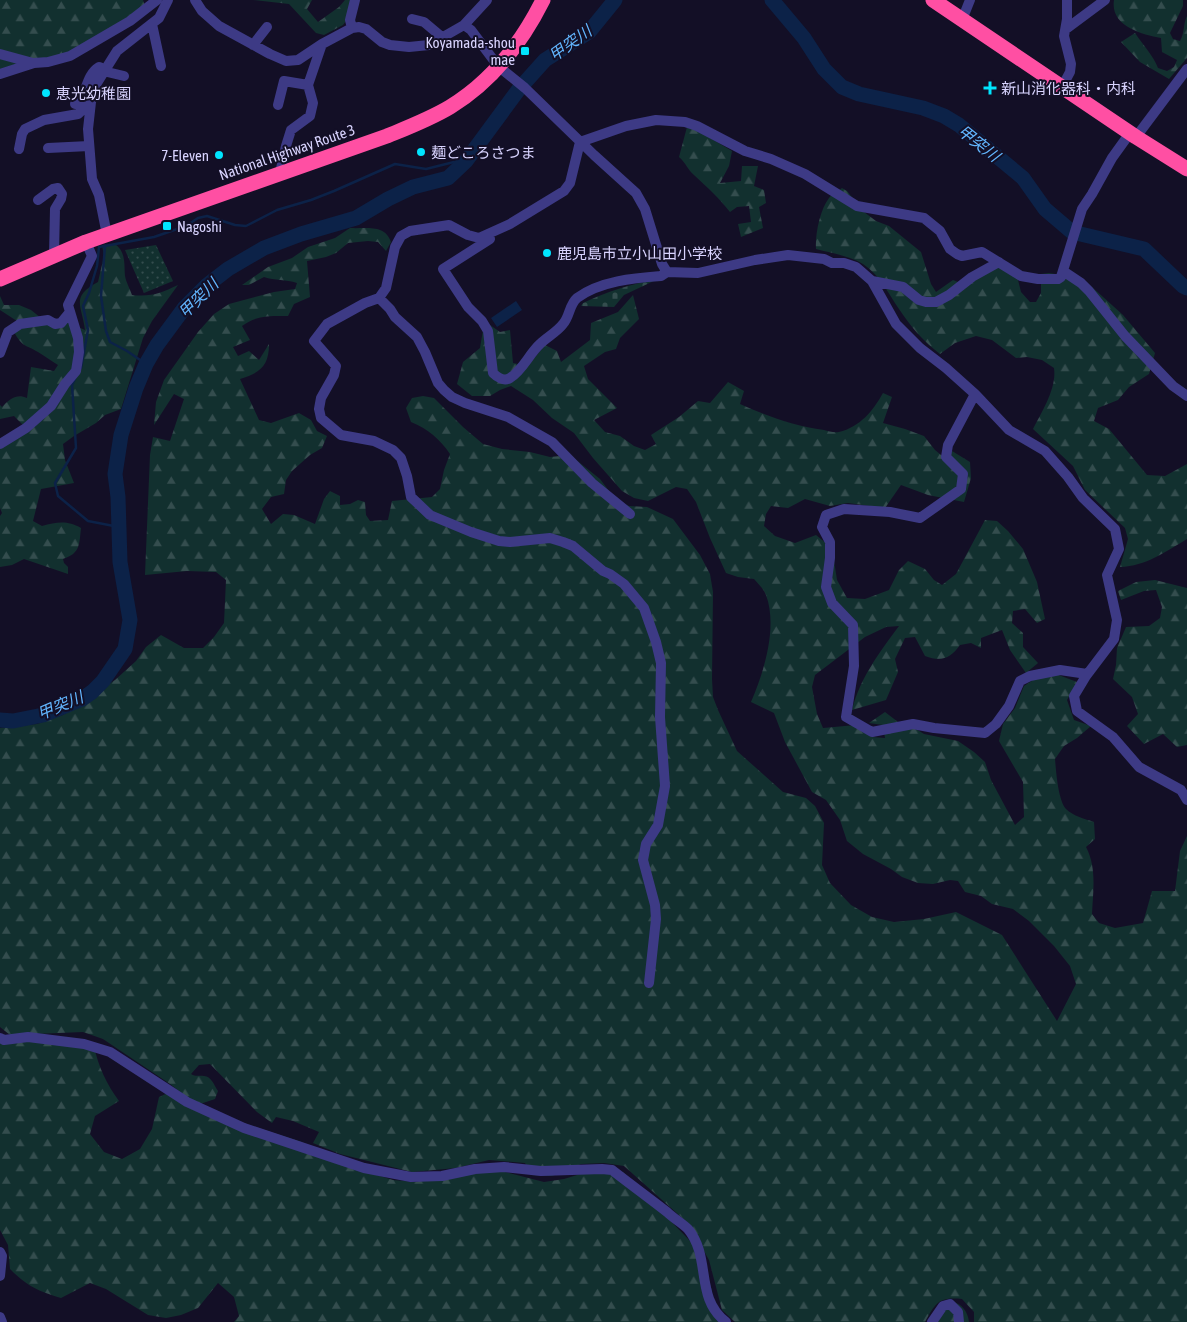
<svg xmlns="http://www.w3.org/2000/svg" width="1187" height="1322" font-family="'Asap Condensed','Noto Sans JP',sans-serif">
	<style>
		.forest { fill: url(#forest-firs) }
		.cemetery { fill: url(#cemetery-stones) }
		.park { fill: url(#park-dots) }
		.water { fill: #0c2248 }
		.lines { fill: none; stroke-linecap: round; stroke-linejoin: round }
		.stream { stroke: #0c2248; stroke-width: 2.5 }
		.river { stroke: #0c2248; stroke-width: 15 }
		.minor { stroke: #3d3a85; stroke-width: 10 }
		.highway { stroke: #ff4fa3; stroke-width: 15 }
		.poi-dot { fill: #00e5ff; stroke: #130f26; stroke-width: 2 }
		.labels { text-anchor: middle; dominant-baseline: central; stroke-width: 4; stroke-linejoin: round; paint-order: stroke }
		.poi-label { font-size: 15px; fill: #d9d4ff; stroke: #130f26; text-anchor: start }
		.street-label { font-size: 15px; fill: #d9d4ff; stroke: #130f26 }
		.water-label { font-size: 16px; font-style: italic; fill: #62b6ff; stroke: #130f26 }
	</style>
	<defs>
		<pattern id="forest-firs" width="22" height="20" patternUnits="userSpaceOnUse" patternTransform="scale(1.25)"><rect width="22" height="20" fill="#12302f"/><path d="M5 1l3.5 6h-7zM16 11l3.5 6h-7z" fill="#344d4e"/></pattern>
		<pattern id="cemetery-stones" width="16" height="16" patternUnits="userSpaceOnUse" patternTransform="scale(1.25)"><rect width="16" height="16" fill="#12302f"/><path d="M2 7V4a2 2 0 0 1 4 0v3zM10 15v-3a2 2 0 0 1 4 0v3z" fill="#344d4e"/></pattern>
		<pattern id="park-dots" width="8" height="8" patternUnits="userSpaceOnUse" patternTransform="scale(1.25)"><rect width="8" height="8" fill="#12302f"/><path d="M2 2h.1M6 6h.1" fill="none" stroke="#344d4e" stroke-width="1.8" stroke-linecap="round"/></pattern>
	</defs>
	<rect width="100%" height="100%" fill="#130f26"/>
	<path class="forest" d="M 0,0 L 143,0 L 146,10 L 111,32 L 88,51 L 62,60 L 0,70 Z
		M 253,0 L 312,0 L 307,9 L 318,22 L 339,7 L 345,0 L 353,0 L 351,14 L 343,25 L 324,35 L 316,33 L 289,4 Z
		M 1114,0 L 1183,0 L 1183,6 L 1170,33 L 1173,39 L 1180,41 C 1185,32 1183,24 1187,16 L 1187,58 L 1169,79 L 1140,62 L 1121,42 L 1135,33 C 1143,45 1153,55 1158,68 L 1167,71 L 1174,67 L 1177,60 L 1162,52 L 1161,38 C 1141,34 1110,26 1114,0 Z
		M 687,127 L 700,132 L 732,151 L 729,166 L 720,183 L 741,181 L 742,166 L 758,166 L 754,186 L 764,190 L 766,203 L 759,207 L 763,228 L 741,237 L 738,224 L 751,222 L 749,206 L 737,207 L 730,212 C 719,198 707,187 694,175 C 688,170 686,163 679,157 Z
		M 842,188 L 847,191 L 864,212 L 876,221 L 889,226 L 921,252 L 931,284 L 936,292 L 953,280 L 965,285 L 1003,261 L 1015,268 L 1021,292 L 1030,302 L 1036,302 L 1041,293 L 1041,274 L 1049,273 L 1082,278 L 1123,315 L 1155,353 L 1149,374 L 1129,387 L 1118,400 L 1098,408 L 1094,421 L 1109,429 L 1147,475 L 1165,476 L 1187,464 L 1187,539 C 1165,552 1146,566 1120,567 L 1128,539 L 1125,528 L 1085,490 L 1073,466 L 1033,429 C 1042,411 1057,388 1054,368 L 1042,360 L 1027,357 L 1016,358 L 992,340 L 976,336 L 955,343 L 940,354 C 923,341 911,327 899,309 C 888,293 880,275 863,264 C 850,256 831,253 816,249 C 815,234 820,210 829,198 C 832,194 838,191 842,188 Z
		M 350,228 C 366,229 385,224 391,242 L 386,251 L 378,242 L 368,241 L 348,243 L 336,253 L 326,257 L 307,261 L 310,297 L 294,304 L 288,316 C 271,316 256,315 242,326 L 250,340 L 233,347 L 238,356 L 249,351 L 259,360 L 269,344 C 269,366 260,373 240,379 L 259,420 L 271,423 L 299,413 L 311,420 L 317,431 L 327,436 L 322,448 L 310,455 L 292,471 L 286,480 L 284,494 L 271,497 L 262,509 L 271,524 L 283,514 L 294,515 L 315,524 L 324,499 L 330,491 L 340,496 L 340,505 L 350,504 L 358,500 L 365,502 L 366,515 L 370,521 L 388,520 L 392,501 L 432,497 L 440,489 L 444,470 L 450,454 C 440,439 428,429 411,422 L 406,408 L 412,398 L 423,396 L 434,398 L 463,427 L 483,444 L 502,449 L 530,452 L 550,457 L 570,455 L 600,479 L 615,499 L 629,506 L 647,507 L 673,519 L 700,555 L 710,574 L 713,592 L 712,679 L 713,697 L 718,710 L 737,751 L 783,792 L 806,798 L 815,806 L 824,823 L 822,865 L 830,883 L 851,905 L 872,917 L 894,922 L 924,919 L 956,912 L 1002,935 L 1057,1021 L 1076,984 L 1070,966 L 1054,946 L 1029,921 L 1013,909 L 992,904 L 981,896 L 965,892 L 958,881 L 950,880 L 933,884 L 918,883 L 902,877 L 891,869 L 863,854 L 847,841 L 840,820 L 826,800 L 812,792 L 785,742 L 774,713 L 751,702 C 764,672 778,627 766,595 C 764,589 758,584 754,579 L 738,577 L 726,573 L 710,538 L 696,502 L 687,489 L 676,487 L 648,501 L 634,498 L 622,491 L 593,458 L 574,433 L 552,418 L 533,400 L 511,386 L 500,390 L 490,396 L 472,396 L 457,384 L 463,362 L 480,348 L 483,330 L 490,325 L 500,332 L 510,330 L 513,363 L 528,366 L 545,345 L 557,351 L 561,362 L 590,340 L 591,323 L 618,312 L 633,295 L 639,319 L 620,338 L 616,349 L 605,352 L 584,366 L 588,379 L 617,408 L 594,420 L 605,432 L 620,436 L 634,446 L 645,450 L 656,444 L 651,435 L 679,417 L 698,401 L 710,403 L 728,382 L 744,391 L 740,404 C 767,416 794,426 824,430 C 828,431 834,433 839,432 C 860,427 873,411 883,393 L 892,397 L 883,423 L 905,429 L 924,436 L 935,450 L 947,460 L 952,451 L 970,462 L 971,478 L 964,502 L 928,495 L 901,485 L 885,508 L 848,503 L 830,506 L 805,499 L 788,508 L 771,506 L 766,514 L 764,526 L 775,536 L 795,543 L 816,535 L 832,548 L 837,580 L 847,598 L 865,599 L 889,590 L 899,570 L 908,561 L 925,569 L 934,580 L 942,585 L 956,574 L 985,520 L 997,521 L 1008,531 L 1023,549 L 1037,582 L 1045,619 L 1037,623 L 1025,609 L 1013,611 L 1012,623 L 1023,633 L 1023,647 L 1038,663 L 1026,673 L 1010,650 L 1002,630 L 981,638 L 981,648 L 971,643 L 960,645 C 950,659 941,662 925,656 L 915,637 L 905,638 L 895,659 L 898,672 L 886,700 L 852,710 C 860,678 879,653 899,626 L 886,627 L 865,637 L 815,675 L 812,687 L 817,714 L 823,728 L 856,725 L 872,737 L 885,738 L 883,725 L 869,723 L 885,712 L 898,722 L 908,724 L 924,734 L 958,741 L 974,752 L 985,762 L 991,780 L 1015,825 L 1024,817 L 1023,782 L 999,741 L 1003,724 L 1015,708 L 1024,686 L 1039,676 L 1056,674 L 1077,682 L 1067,700 L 1074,720 L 1091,726 L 1077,738 L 1064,746 L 1055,759 C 1056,771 1058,800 1066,809 C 1073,816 1085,819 1094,822 L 1095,839 L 1086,847 C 1097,868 1093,891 1092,914 L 1099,923 L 1115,928 L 1143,923 L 1152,891 L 1175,891 L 1180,851 L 1187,836 L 1187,1322 L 974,1322 L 974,1312 L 962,1299 C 939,1297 936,1302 925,1322 L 735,1322 L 722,1310 L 709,1260 L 689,1224 L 624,1166 L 604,1163 L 581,1164 L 552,1176 L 531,1175 L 525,1163 L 489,1160 L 456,1168 L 412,1172 L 340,1154 L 313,1143 L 319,1132 L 293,1121 L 276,1117 L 272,1123 L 257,1112 L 210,1064 L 199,1065 L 191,1074 C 196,1077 198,1075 204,1076 C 211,1076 214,1085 218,1091 L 215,1099 L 197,1105 L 170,1084 L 103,1039 L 83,1032 L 10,1035 L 0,1027 L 0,728 L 37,724 L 63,715 L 115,680 L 136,661 L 146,647 L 161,635 L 184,648 L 203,648 L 214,637 L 224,623 L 226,580 L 216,572 L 187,571 L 145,575 L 150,455 L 153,437 L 170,441 L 184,399 L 174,394 L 154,425 L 156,402 L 164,380 L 198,332 L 214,314 L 229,304 L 274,292 L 295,289 L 297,283 C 286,279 275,281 264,277 L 249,285 L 242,285 L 268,267 L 292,258 L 308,247 L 335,238 Z
		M 115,244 C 126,252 124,264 125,276 C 126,282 130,289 132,295 C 152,297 161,293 178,285 L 152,321 L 143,338 L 121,409 L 105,415 L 96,423 L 74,436 L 63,444 L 65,460 L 74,483 L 41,489 L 33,521 L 42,526 C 57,522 67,520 81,528 C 79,544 81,553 63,559 L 64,563 L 68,567 L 68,574 L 24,559 L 12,565 L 0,567 L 0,516 L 2,513 L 0,508 L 0,447 L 23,425 L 14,416 L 0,419 L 0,405 L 2,407 C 10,399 15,394 27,398 L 31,367 L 54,371 L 58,365 C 51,361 45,356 38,352 C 25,344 23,348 14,332 L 20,323 L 0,310 L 0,296 L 4,305 L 19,305 L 31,310 L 41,318 L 64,321 L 85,330 C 82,305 70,297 98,282 L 104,256 L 102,245 Z
		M 1155,580 L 1187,588 L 1187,745 L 1177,747 L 1163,734 L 1144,744 L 1127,726 L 1138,714 L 1132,697 L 1113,679 L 1116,665 L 1117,648 L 1126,627 L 1149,626 L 1160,618 L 1162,607 L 1156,590 L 1144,591 L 1121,600 L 1118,591 L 1136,582 Z
		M 0,1033 L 4,1037 L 94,1046 C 98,1066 107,1085 119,1101 L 95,1116 L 90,1134 L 104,1152 L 122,1159 L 140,1149 L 152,1129 L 159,1097 L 172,1091 L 245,1124 L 302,1142 L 341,1164 L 393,1180 L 415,1182 L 481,1166 L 544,1182 L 564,1179 L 587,1172 L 623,1172 L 692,1243 L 707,1273 L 712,1291 L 711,1310 L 719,1322 L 234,1322 L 239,1316 L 234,1297 L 218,1283 L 198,1308 L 181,1315 L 166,1318 L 148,1315 L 106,1289 L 90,1283 L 61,1298 C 38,1291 27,1286 10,1269 L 8,1245 L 0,1230 Z
		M 953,1302 C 962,1304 968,1312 969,1322 L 932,1322 Z"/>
	<path class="cemetery" d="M 658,279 L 624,295 L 614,307 L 581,306 L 583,303 C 608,291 631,284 658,279 Z"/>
	<path class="park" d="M 156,245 L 173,281 L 144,293 L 125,250 Z"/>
	<path class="water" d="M 516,301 L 522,310 L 497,327 L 491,318 Z"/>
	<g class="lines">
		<path class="stream" d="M 105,246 L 101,296 L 106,331 L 110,342 L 127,351 L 146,364
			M 81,368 L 88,330 L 83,306 L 89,293 L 97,266 L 99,247 L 154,237 L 186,226 L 198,218 L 207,216 L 235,225 L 246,226 L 277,210 L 311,200 L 334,191 L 395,164 L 426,169 L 454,162 L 466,161
			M 75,379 L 72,385 L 76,448 L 55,483 L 58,496 L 88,521 L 119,527"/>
		<path class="river" d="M 772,0 L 804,38 L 824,69 L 842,87 L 859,94 L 923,108 L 944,116 L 959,125 L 1023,178 L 1045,209 L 1072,232 L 1144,249 L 1183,286 L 1187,288
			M 0,720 L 13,721 L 43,715 L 82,699 L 92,692 L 103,681 L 125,649 L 130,620 L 120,562 L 118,497 L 115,474 L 121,435 L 136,388 L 146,364 L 157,345 L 185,307 L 206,286 L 228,269 L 264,248 L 301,234 L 356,218 L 388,199 L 413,187 L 448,178 L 466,161 L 519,89 L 545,60 L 589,32 L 615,0"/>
		<path class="minor" d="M 195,0 L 202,11 L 219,26 L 270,54 L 286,61 L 298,60 L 322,44 L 352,28 L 359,27 L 366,29 L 382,42 L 390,45 L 409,47 L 429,45 L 464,25 L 487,0
			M 412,19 L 424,22 L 443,38
			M 962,20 L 970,0
			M 152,24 L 161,66
			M 464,25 L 471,30 L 498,66 L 525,88 L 594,155 L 636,193 L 645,209 L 662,264 L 667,272 L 698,273 L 755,260 L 788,255 L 824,259 L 832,263 L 844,263 L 856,267 L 872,281 L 896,324 L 920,348 L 946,368 L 975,394 L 1009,430 L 1045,451 L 1068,477 L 1083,498 L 1115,529 L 1119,549 L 1107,575 L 1117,620 L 1114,639 L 1086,676 L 1074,696 L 1077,711 L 1113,737 L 1139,767 L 1181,790 L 1187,800
			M 352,28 L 350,20 L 355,0
			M 1066,29 L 1105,0
			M 253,45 L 267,27
			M 0,54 L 33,63
			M 103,71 L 124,76
			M 0,74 L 34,63 L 48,62 L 70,56 L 130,21 L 157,0
			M 1062,87 L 1070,72 L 1071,64 L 1064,36 L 1067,19 L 1067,0
			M 75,104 L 78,104 C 87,92 86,75 99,67 L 104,69
			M 278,105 L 284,81 L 308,85
			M 1136,137 L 1187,69
			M 580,142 L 570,183 L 564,191 L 510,224 L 479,238 L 468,235 L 449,225 L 410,231 L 401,236 L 395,247 L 386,288 L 379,298 L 365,303 L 327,324 L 314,341 L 336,366 L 334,375 L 321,398 L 319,409 L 321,418 L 341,435 L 374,441 L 393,450 L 401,458 L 407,476 L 411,497 L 430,515 L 471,532 L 499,541 L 510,542 L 550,538 L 563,542 L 573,546 L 603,571 L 610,574 L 624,584 L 644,608 L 656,642 L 661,663 L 660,717 L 665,786 L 658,825 L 646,844 L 643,860 L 655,905 L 656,919 L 649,983
			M 580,142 L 626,126 L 656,120 L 685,122 L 697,126 L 745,151 L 771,159 L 805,174 L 857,206 L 924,218 L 940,231 L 950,249 L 957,254 L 962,256 L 982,252 L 1021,276 L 1038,279 L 1058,279 L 1061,277 L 1082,209 L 1092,194 L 1112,158 L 1130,133
			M 48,148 L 89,146
			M 19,149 L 22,134 L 25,129 L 44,120 L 78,114 L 91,102
			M 280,173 L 286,146 L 291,130 L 310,116 L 313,103 L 308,85 L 322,44
			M 38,200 L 53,189 L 58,188 L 62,194 L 61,199 L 55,209 L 54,255
			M 107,235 L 99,195 L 92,179 L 88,129 L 91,102 L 95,86 L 117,51 L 159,18 L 168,0
			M 490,239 L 443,269 L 468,307 L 482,321 L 488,331 L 493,373 C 497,377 504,382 510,378 C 523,370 529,354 540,344 C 547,337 557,332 563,324 C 570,316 569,305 577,298 C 600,281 634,278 661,276 L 667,272
			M 1063,271 L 1081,283 L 1089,291 L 1125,336 L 1173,386 L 1187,396
			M 872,281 L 903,287 L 919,300 L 926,302 L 936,302 L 949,295 L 972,277 L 999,262
			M 379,298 L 390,309 L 395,317 L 417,337 L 425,352 L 438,383 L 444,390 L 452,397 L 465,403 L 508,417 L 552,442 L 592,483 L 630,514
			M 0,353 L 8,332 L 20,324 L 48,320 L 55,324 L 61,323 L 70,312
			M 975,394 L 948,445 L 946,457 L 963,474 L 961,489 L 920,518 L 890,512 L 844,509 L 826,515 L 822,527 L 830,542 L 830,558 L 826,587 L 832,603 L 853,625 L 854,666 L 846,717 L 872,732 L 913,724 L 934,728 L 985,733 L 996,724 L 1009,706 L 1020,681 L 1030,676 L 1060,670 L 1087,674
			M 0,444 L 26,428 L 51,406 L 65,384 L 76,371 L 79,352 L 78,338 L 68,305 L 92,256 L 86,242
			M 0,1038 L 4,1040 L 28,1037 L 84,1044 L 110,1052 L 187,1102 L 244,1128 L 364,1168 L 411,1177 L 442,1176 L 475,1169 L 504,1167 L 541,1171 L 602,1169 L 612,1170 C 630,1184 649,1198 667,1212 C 673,1218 682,1223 688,1229 C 712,1258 694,1297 726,1322
			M 0,1252 L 2,1256 L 0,1276
			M 0,1317 L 2,1322
			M 932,1322 L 943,1306 L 950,1304 L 958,1312 L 959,1322"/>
		<path class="highway" d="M 933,0 L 1136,137 L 1187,169
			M 0,279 L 86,242 L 387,136 C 409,127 430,119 450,107 C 491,82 522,42 543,0"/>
	</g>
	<g class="poi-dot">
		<rect x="520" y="46" width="10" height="10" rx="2.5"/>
		<path d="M987.5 80.5h5v5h5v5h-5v5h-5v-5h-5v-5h5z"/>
		<circle cx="46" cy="93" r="5"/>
		<circle cx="421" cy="152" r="5"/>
		<circle cx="219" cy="155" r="5"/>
		<rect x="162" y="221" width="10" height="10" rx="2.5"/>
		<circle cx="547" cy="253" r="5"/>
	</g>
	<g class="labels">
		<g class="poi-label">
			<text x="515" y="42" text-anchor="end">Koyamada-shou<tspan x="515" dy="17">mae</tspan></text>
			<text x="1001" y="88">新山消化器科・内科</text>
			<text x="56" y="93">恵光幼稚園</text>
			<text x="431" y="152">麺どころさつま</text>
			<text x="209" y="155" text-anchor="end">7-Eleven</text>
			<text x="177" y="226">Nagoshi</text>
			<text x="557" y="253">鹿児島市立小山田小学校</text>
		</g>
		<g class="street-label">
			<text transform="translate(287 152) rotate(-19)">National Highway Route 3</text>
		</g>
		<g class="water-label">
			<text transform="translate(570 43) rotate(-36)">甲突川</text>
			<text transform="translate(979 143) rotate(38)">甲突川</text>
			<text transform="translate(198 298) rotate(-45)">甲突川</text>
			<text transform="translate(60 705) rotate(-23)">甲突川</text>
		</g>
	</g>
</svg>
